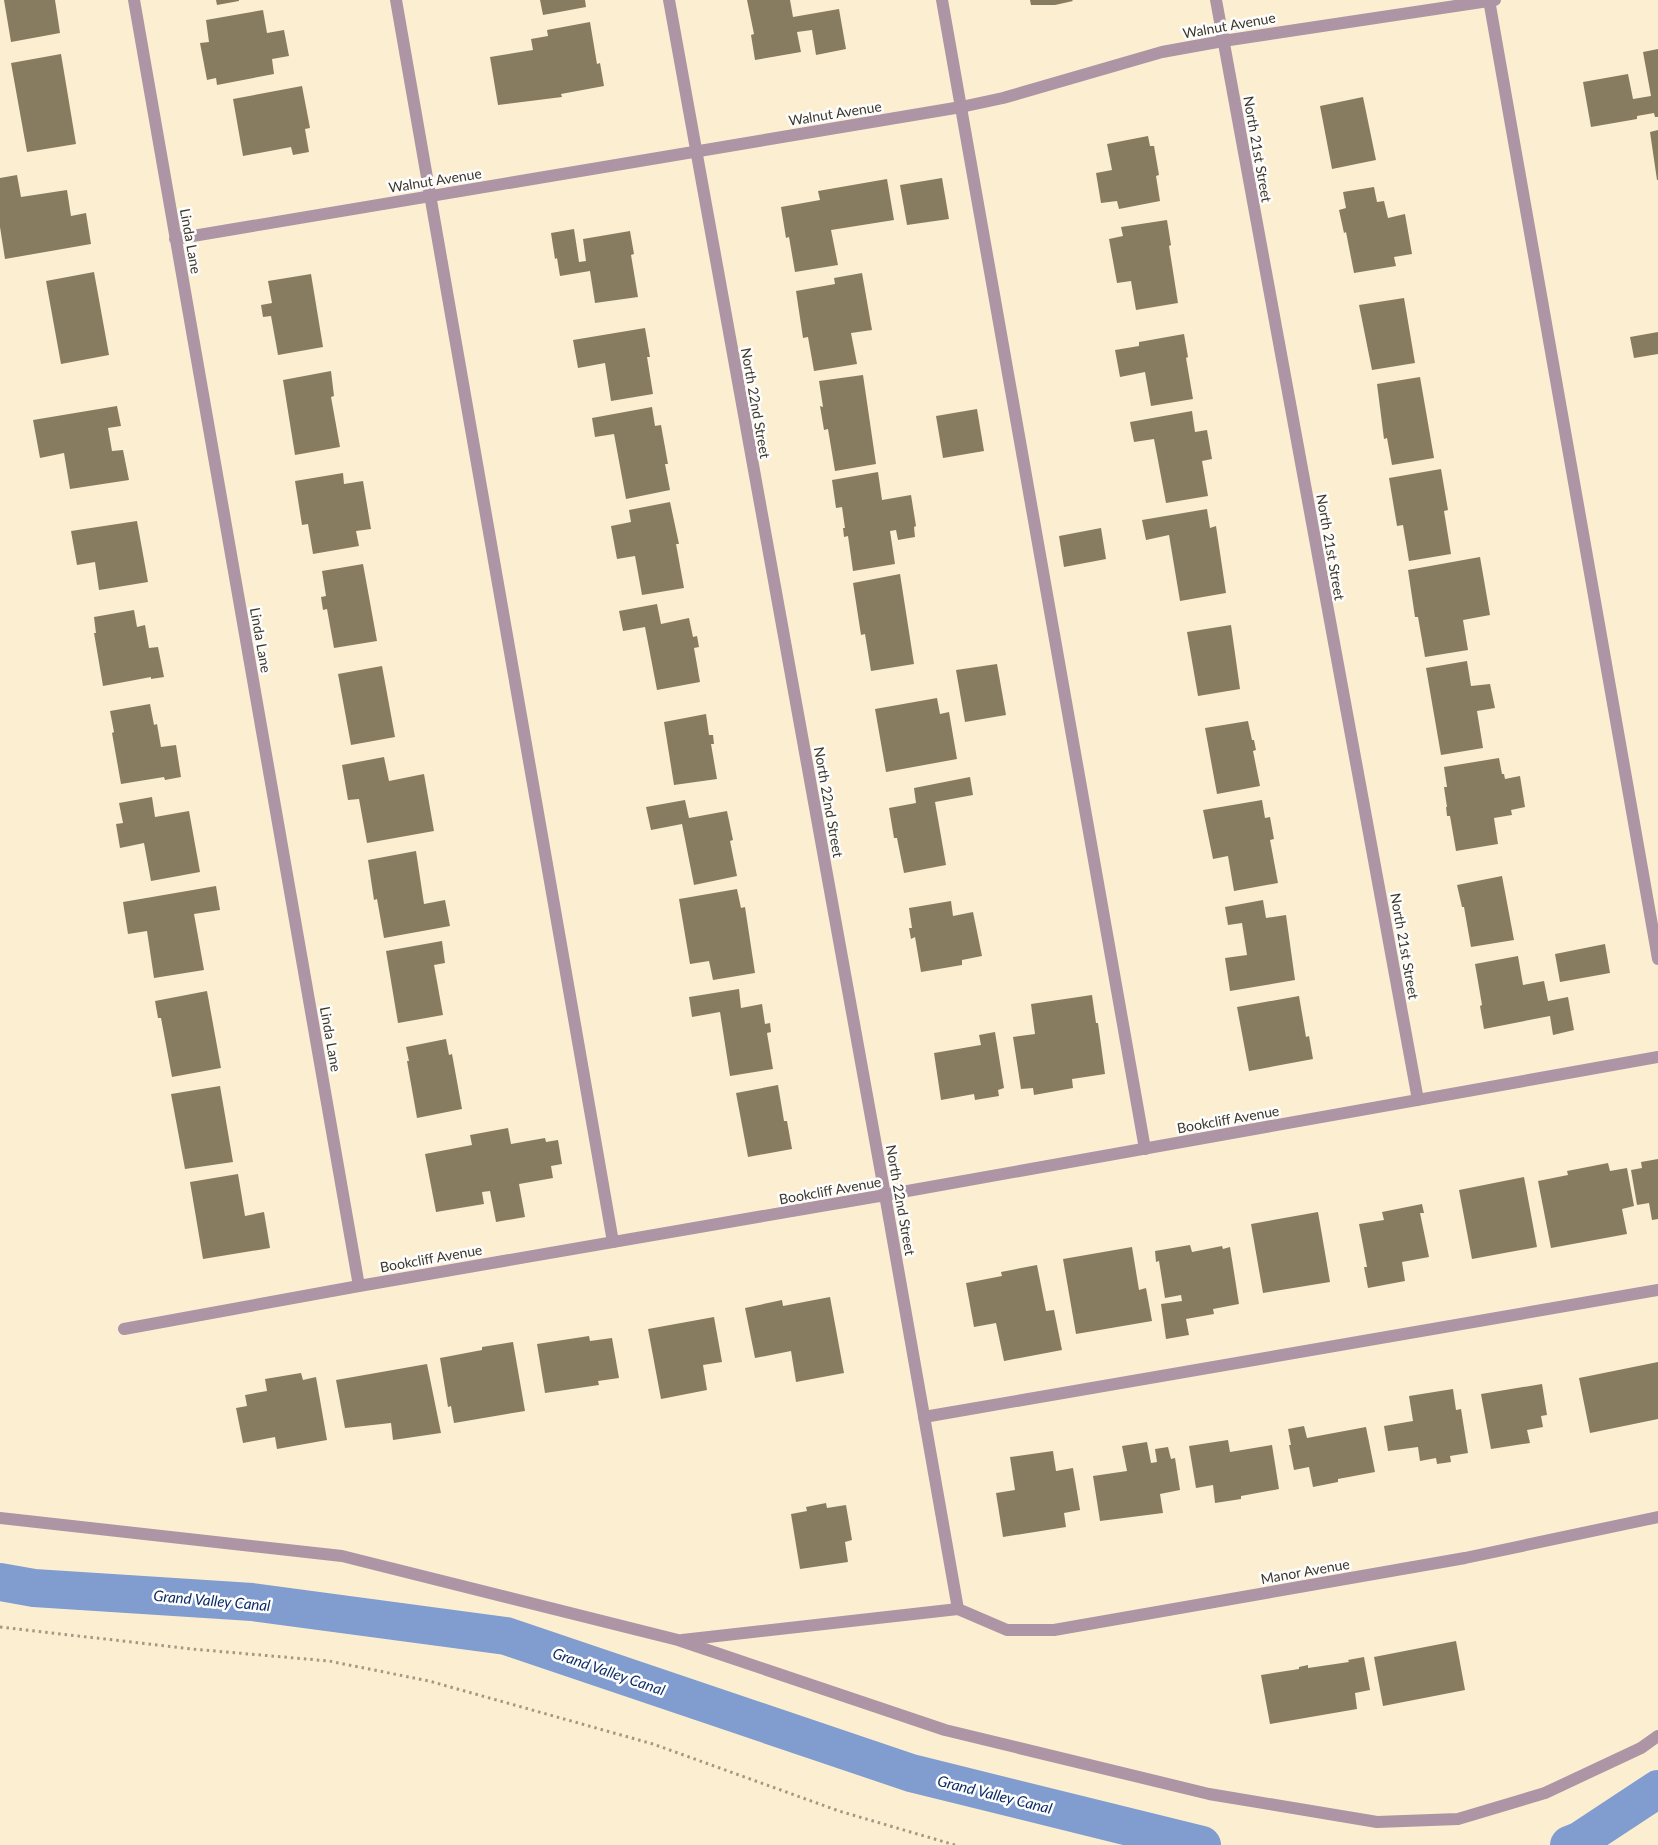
<svg xmlns="http://www.w3.org/2000/svg" width="1658" height="1845" font-family="Lato,sans-serif">
	<style>
		.lines { fill: none; stroke-linecap: round; stroke-linejoin: round }
		.canal { stroke: #819dcf; stroke-width: 38 }
		.building { fill: #877c60 }
		.path { stroke: #a29983; stroke-width: 3; stroke-dasharray: 2.5 4; stroke-linecap: butt }
		.service { stroke: #ad95a5; stroke-width: 12 }
		.minor { stroke: #ad95a5; stroke-width: 12 }
		.labels { text-anchor: middle; dominant-baseline: central; stroke-width: 5; stroke-linejoin: round; paint-order: stroke }
		.street-label { font-size: 14px; fill: #3c372b; stroke: #fdfdfd }
		.water-label { font-size: 15px; font-style: italic; fill: #0d2c67; stroke: #fdfdfd }
	</style>
	<rect width="100%" height="100%" fill="#fcefd1"/>
	<g class="lines">
		<path class="canal" d="M 0,1582 L 34,1588 L 252,1602 L 506,1636 L 911,1773 L 1202,1845
			M 1569,1845 L 1579,1841 L 1658,1789"/>
	</g>
	<path class="building" d="M 4,0 L 55,0 L 60,33 L 11,42 Z
		M 216,0 L 239,0 L 239,1 L 217,5 Z
		M 540,0 L 585,0 L 586,7 L 543,15 Z
		M 747,0 L 790,0 L 793,17 L 839,9 L 846,49 L 816,55 L 812,30 L 797,32 L 801,52 L 755,60 L 751,35 L 754,34 Z
		M 1030,0 L 1072,0 L 1073,1 L 1055,5 L 1031,5 Z
		M 263,10 L 267,33 L 284,30 L 289,56 L 272,59 L 274,74 L 217,85 L 216,78 L 207,80 L 200,43 L 209,42 L 206,20 Z
		M 590,22 L 597,64 L 600,63 L 604,86 L 561,94 L 562,97 L 498,105 L 490,57 L 533,50 L 531,39 L 548,36 L 547,30 Z
		M 1658,49 L 1658,117 L 1655,117 L 1654,113 L 1637,116 L 1637,119 L 1591,127 L 1583,82 L 1628,74 L 1633,99 L 1651,96 L 1643,52 Z
		M 61,54 L 76,144 L 27,152 L 11,63 Z
		M 302,86 L 310,128 L 305,129 L 309,152 L 293,155 L 291,147 L 243,156 L 233,99 Z
		M 1363,97 L 1376,160 L 1332,169 L 1320,106 Z
		M 1658,130 L 1658,180 L 1657,180 L 1650,132 Z
		M 1148,136 L 1150,146 L 1154,146 L 1159,175 L 1156,176 L 1160,201 L 1119,209 L 1117,201 L 1101,203 L 1096,173 L 1112,170 L 1107,144 Z
		M 17,175 L 21,197 L 67,190 L 71,216 L 86,213 L 91,244 L 5,259 L 0,227 L 0,178 Z
		M 942,178 L 949,219 L 907,225 L 900,185 Z
		M 887,179 L 894,220 L 831,230 L 838,265 L 795,272 L 789,237 L 786,238 L 781,207 L 820,200 L 818,191 Z
		M 1374,187 L 1377,202 L 1384,201 L 1388,218 L 1405,214 L 1412,254 L 1394,257 L 1396,266 L 1354,273 L 1346,232 L 1344,233 L 1339,210 L 1346,208 L 1343,192 Z
		M 1167,220 L 1171,245 L 1169,246 L 1178,303 L 1136,310 L 1131,281 L 1117,283 L 1109,239 L 1123,236 L 1121,227 Z
		M 574,229 L 579,262 L 586,261 L 583,239 L 630,231 L 634,254 L 631,255 L 638,297 L 595,303 L 590,271 L 560,276 L 557,258 L 555,259 L 551,233 Z
		M 94,272 L 109,355 L 61,364 L 46,281 Z
		M 862,273 L 872,330 L 851,333 L 857,364 L 814,371 L 808,337 L 803,338 L 796,291 L 835,284 L 834,278 Z
		M 311,274 L 323,347 L 278,355 L 271,316 L 263,317 L 261,305 L 272,303 L 268,281 Z
		M 1404,298 L 1415,363 L 1372,370 L 1359,305 Z
		M 645,328 L 650,357 L 647,357 L 653,394 L 611,401 L 605,363 L 578,368 L 573,340 Z
		M 1658,332 L 1658,354 L 1634,358 L 1630,337 Z
		M 1184,334 L 1188,357 L 1186,358 L 1193,399 L 1151,406 L 1145,372 L 1120,377 L 1115,350 L 1139,346 L 1139,342 Z
		M 331,371 L 334,396 L 331,397 L 340,447 L 295,455 L 283,380 Z
		M 863,375 L 876,464 L 835,471 L 828,429 L 824,430 L 820,406 L 823,407 L 819,381 Z
		M 1420,377 L 1434,458 L 1392,465 L 1387,438 L 1384,439 L 1377,384 Z
		M 117,406 L 121,426 L 108,428 L 112,451 L 123,450 L 129,480 L 70,489 L 64,453 L 40,458 L 33,420 Z
		M 652,407 L 655,426 L 661,425 L 668,464 L 665,464 L 670,490 L 626,499 L 614,434 L 595,437 L 592,418 Z
		M 977,409 L 984,451 L 943,458 L 936,416 Z
		M 1192,411 L 1195,432 L 1207,430 L 1212,459 L 1202,461 L 1208,496 L 1166,503 L 1154,439 L 1134,442 L 1130,422 Z
		M 1441,469 L 1448,510 L 1444,511 L 1451,554 L 1409,561 L 1403,525 L 1397,526 L 1389,478 Z
		M 878,472 L 882,500 L 911,495 L 916,526 L 914,527 L 915,537 L 898,540 L 896,530 L 890,531 L 895,564 L 853,571 L 848,536 L 844,537 L 843,528 L 845,528 L 842,507 L 836,508 L 832,480 Z
		M 343,473 L 344,484 L 363,481 L 371,529 L 356,531 L 359,546 L 313,554 L 308,524 L 302,525 L 295,481 Z
		M 670,502 L 679,544 L 676,544 L 684,588 L 642,595 L 635,556 L 617,559 L 611,526 L 631,522 L 629,510 Z
		M 1207,509 L 1210,528 L 1216,526 L 1226,593 L 1180,601 L 1169,535 L 1146,540 L 1142,520 Z
		M 137,521 L 148,582 L 99,590 L 95,562 L 77,565 L 71,531 Z
		M 1101,528 L 1106,559 L 1064,567 L 1059,536 Z
		M 1480,557 L 1490,615 L 1463,620 L 1468,650 L 1425,657 L 1418,617 L 1415,617 L 1408,570 Z
		M 363,564 L 377,641 L 334,648 L 327,609 L 323,610 L 321,597 L 326,596 L 322,571 Z
		M 900,574 L 914,664 L 871,671 L 865,634 L 861,635 L 853,583 Z
		M 657,604 L 661,624 L 689,618 L 693,637 L 697,636 L 699,647 L 694,648 L 700,682 L 657,690 L 645,627 L 623,631 L 619,611 Z
		M 134,610 L 137,627 L 145,625 L 149,648 L 158,647 L 164,677 L 151,679 L 151,677 L 103,686 L 94,633 L 96,633 L 94,617 Z
		M 1231,625 L 1240,689 L 1198,696 L 1187,632 Z
		M 1467,661 L 1471,686 L 1490,684 L 1495,708 L 1477,711 L 1483,748 L 1441,755 L 1426,668 Z
		M 997,664 L 1006,715 L 965,722 L 956,670 Z
		M 382,666 L 395,737 L 351,745 L 338,674 Z
		M 937,698 L 940,714 L 949,712 L 957,759 L 886,772 L 875,709 Z
		M 150,704 L 154,725 L 157,724 L 161,747 L 176,745 L 181,777 L 165,780 L 164,777 L 121,784 L 112,733 L 114,732 L 110,711 Z
		M 706,714 L 709,735 L 713,735 L 714,744 L 711,744 L 717,779 L 674,785 L 664,722 Z
		M 1248,721 L 1252,740 L 1254,740 L 1256,750 L 1253,751 L 1260,786 L 1217,794 L 1205,728 Z
		M 384,757 L 389,781 L 424,774 L 434,831 L 367,843 L 359,799 L 348,800 L 342,765 Z
		M 1499,758 L 1502,774 L 1504,774 L 1505,779 L 1520,776 L 1525,807 L 1511,810 L 1512,815 L 1494,818 L 1498,844 L 1456,851 L 1450,816 L 1447,816 L 1446,807 L 1447,807 L 1444,787 L 1447,787 L 1444,767 Z
		M 970,777 L 973,795 L 935,802 L 946,865 L 904,873 L 897,838 L 894,838 L 889,808 L 916,803 L 914,788 Z
		M 152,797 L 155,817 L 189,811 L 200,872 L 151,881 L 144,843 L 120,848 L 116,824 L 123,823 L 119,803 Z
		M 685,800 L 689,818 L 727,811 L 733,840 L 730,841 L 737,876 L 694,885 L 682,824 L 651,830 L 646,807 Z
		M 1262,800 L 1265,818 L 1270,817 L 1274,839 L 1270,840 L 1278,883 L 1234,891 L 1228,856 L 1213,859 L 1203,810 Z
		M 416,851 L 424,904 L 445,900 L 450,926 L 384,938 L 377,899 L 374,900 L 368,860 Z
		M 1502,876 L 1514,940 L 1471,947 L 1464,907 L 1462,907 L 1457,885 Z
		M 216,886 L 220,910 L 194,914 L 204,970 L 154,978 L 147,931 L 128,934 L 123,902 Z
		M 737,889 L 741,908 L 745,907 L 755,973 L 713,980 L 709,961 L 690,964 L 679,899 Z
		M 1263,900 L 1266,918 L 1286,915 L 1295,980 L 1230,991 L 1225,958 L 1247,955 L 1242,923 L 1228,925 L 1225,907 Z
		M 951,901 L 953,916 L 973,912 L 982,956 L 962,960 L 962,965 L 921,972 L 915,937 L 911,939 L 909,928 L 912,928 L 909,908 Z
		M 442,941 L 445,963 L 434,965 L 443,1015 L 398,1023 L 386,951 Z
		M 1605,944 L 1610,973 L 1560,982 L 1555,954 Z
		M 1518,956 L 1523,985 L 1544,981 L 1548,1001 L 1568,997 L 1574,1030 L 1553,1035 L 1550,1016 L 1484,1029 L 1480,1006 L 1482,1005 L 1475,964 Z
		M 739,989 L 741,1008 L 762,1004 L 765,1024 L 770,1023 L 771,1032 L 767,1033 L 773,1069 L 730,1076 L 720,1012 L 692,1017 L 689,997 Z
		M 207,991 L 221,1068 L 172,1077 L 161,1018 L 158,1018 L 155,1001 Z
		M 1092,995 L 1096,1023 L 1098,1023 L 1105,1074 L 1072,1079 L 1073,1088 L 1034,1095 L 1033,1088 L 1021,1089 L 1013,1037 L 1035,1034 L 1031,1004 Z
		M 1299,996 L 1306,1037 L 1309,1036 L 1313,1059 L 1249,1071 L 1237,1007 Z
		M 995,1032 L 1004,1088 L 998,1090 L 999,1096 L 975,1100 L 974,1094 L 941,1100 L 934,1053 L 981,1045 L 979,1035 Z
		M 446,1039 L 449,1055 L 452,1054 L 462,1109 L 417,1118 L 407,1061 L 409,1061 L 406,1047 Z
		M 778,1085 L 784,1121 L 787,1121 L 792,1149 L 748,1157 L 736,1093 Z
		M 220,1086 L 233,1162 L 185,1169 L 171,1094 Z
		M 508,1128 L 511,1144 L 545,1138 L 546,1142 L 558,1140 L 562,1164 L 551,1166 L 553,1178 L 519,1184 L 525,1217 L 496,1222 L 490,1191 L 482,1192 L 484,1204 L 436,1212 L 425,1154 L 472,1145 L 470,1135 Z
		M 1658,1159 L 1658,1219 L 1652,1220 L 1649,1203 L 1637,1205 L 1631,1170 L 1642,1168 L 1641,1162 Z
		M 1608,1163 L 1610,1171 L 1627,1168 L 1634,1206 L 1622,1209 L 1627,1234 L 1551,1248 L 1538,1181 L 1568,1175 L 1567,1171 Z
		M 238,1174 L 245,1216 L 264,1212 L 270,1248 L 203,1259 L 190,1182 Z
		M 1524,1177 L 1537,1247 L 1472,1259 L 1459,1190 Z
		M 1422,1204 L 1424,1213 L 1420,1213 L 1429,1257 L 1402,1262 L 1405,1281 L 1368,1288 L 1364,1267 L 1367,1267 L 1359,1224 L 1384,1220 L 1382,1212 Z
		M 1318,1212 L 1330,1282 L 1263,1293 L 1251,1224 Z
		M 1190,1245 L 1192,1252 L 1222,1246 L 1223,1249 L 1230,1247 L 1239,1304 L 1213,1309 L 1214,1314 L 1186,1319 L 1189,1335 L 1166,1339 L 1161,1304 L 1182,1301 L 1181,1295 L 1165,1298 L 1159,1261 L 1156,1262 L 1155,1251 Z
		M 1132,1247 L 1139,1290 L 1146,1288 L 1152,1321 L 1076,1334 L 1063,1259 Z
		M 1037,1265 L 1046,1311 L 1054,1310 L 1062,1350 L 1004,1361 L 996,1323 L 974,1327 L 966,1283 L 1002,1276 L 1001,1272 Z
		M 830,1297 L 844,1373 L 796,1382 L 791,1351 L 755,1358 L 745,1308 L 782,1300 L 783,1306 Z
		M 714,1317 L 722,1362 L 703,1365 L 707,1390 L 661,1399 L 648,1329 Z
		M 589,1336 L 590,1341 L 612,1338 L 619,1378 L 598,1381 L 599,1385 L 545,1393 L 537,1344 Z
		M 513,1342 L 525,1411 L 454,1423 L 451,1406 L 448,1407 L 440,1358 L 482,1350 L 482,1347 Z
		M 1658,1362 L 1658,1419 L 1590,1433 L 1579,1378 Z
		M 427,1364 L 441,1433 L 393,1440 L 391,1423 L 345,1428 L 336,1380 Z
		M 301,1373 L 303,1380 L 316,1377 L 327,1440 L 277,1449 L 275,1437 L 243,1443 L 236,1408 L 247,1406 L 245,1395 L 267,1391 L 265,1379 Z
		M 1542,1384 L 1547,1415 L 1541,1416 L 1543,1427 L 1527,1430 L 1530,1443 L 1491,1449 L 1481,1394 Z
		M 1453,1389 L 1456,1410 L 1461,1409 L 1468,1453 L 1450,1456 L 1451,1462 L 1437,1464 L 1436,1458 L 1420,1461 L 1418,1447 L 1388,1451 L 1384,1426 L 1413,1421 L 1409,1396 Z
		M 1304,1426 L 1307,1438 L 1366,1427 L 1375,1472 L 1338,1479 L 1338,1482 L 1313,1487 L 1309,1467 L 1294,1470 L 1289,1445 L 1291,1445 L 1288,1429 Z
		M 1228,1440 L 1230,1452 L 1272,1445 L 1279,1489 L 1241,1496 L 1241,1499 L 1215,1503 L 1213,1485 L 1196,1488 L 1189,1446 Z
		M 1147,1442 L 1151,1463 L 1157,1462 L 1155,1449 L 1168,1447 L 1171,1459 L 1175,1458 L 1180,1490 L 1160,1494 L 1163,1513 L 1100,1521 L 1093,1476 L 1127,1471 L 1122,1446 Z
		M 1053,1451 L 1056,1471 L 1073,1468 L 1080,1510 L 1064,1513 L 1066,1527 L 1003,1537 L 996,1493 L 1015,1490 L 1010,1457 Z
		M 826,1503 L 827,1508 L 846,1505 L 852,1540 L 845,1542 L 848,1562 L 800,1569 L 791,1514 L 807,1511 L 806,1507 Z
		M 1456,1641 L 1465,1690 L 1383,1706 L 1374,1657 Z
		M 1364,1657 L 1370,1690 L 1355,1693 L 1357,1709 L 1270,1724 L 1261,1675 L 1299,1669 L 1299,1667 L 1308,1665 L 1308,1668 L 1349,1662 L 1348,1660 Z"/>
	<g class="lines">
		<path class="path" d="M 0,1627 L 192,1649 L 329,1661 L 429,1681 L 653,1744 L 839,1811 L 955,1845"/>
		<path class="service" d="M 396,0 L 613,1242
			M 942,0 L 1145,1149
			M 1489,0 L 1658,959
			M 924,1417 L 1658,1290
			M 0,1518 L 342,1556 L 678,1640 L 945,1730 L 1209,1794 L 1377,1822 L 1458,1819 L 1545,1793 L 1641,1748 L 1658,1736
			M 682,1640 L 958,1609"/>
		<path class="minor" d="M 134,0 L 359,1286
			M 669,0 L 885,1195 L 958,1609 L 1007,1630 L 1054,1630 L 1465,1558 L 1658,1517
			M 1216,0 L 1418,1100
			M 175,239 L 961,107 L 1003,98 L 1162,52 L 1223,41 L 1495,0
			M 124,1329 L 359,1286 L 885,1195 L 1658,1057"/>
	</g>
	<g class="labels">
		<g class="street-label">
			<text transform="translate(1229 25) rotate(-10)">Walnut Avenue</text>
			<text transform="translate(835 113) rotate(-9)">Walnut Avenue</text>
			<text transform="translate(1258 149) rotate(80)">North 21st Street</text>
			<text transform="translate(435 180) rotate(-9)">Walnut Avenue</text>
			<text transform="translate(191 241) rotate(80)">Linda Lane</text>
			<text transform="translate(756 403) rotate(80)">North 22nd Street</text>
			<text transform="translate(1331 547) rotate(80)">North 21st Street</text>
			<text transform="translate(261 640) rotate(80)">Linda Lane</text>
			<text transform="translate(829 802) rotate(80)">North 22nd Street</text>
			<text transform="translate(1405 946) rotate(80)">North 21st Street</text>
			<text transform="translate(331 1039) rotate(80)">Linda Lane</text>
			<text transform="translate(1228 1119) rotate(-10)">Bookcliff Avenue</text>
			<text transform="translate(830 1190) rotate(-10)">Bookcliff Avenue</text>
			<text transform="translate(901 1200) rotate(80)">North 22nd Street</text>
			<text transform="translate(431 1258) rotate(-10)">Bookcliff Avenue</text>
			<text transform="translate(1305 1571) rotate(-10)">Manor Avenue</text>
		</g>
		<g class="water-label">
			<text transform="translate(212 1600) rotate(5)">Grand Valley Canal</text>
			<text transform="translate(609 1671) rotate(19)">Grand Valley Canal</text>
			<text transform="translate(995 1794) rotate(14)">Grand Valley Canal</text>
		</g>
	</g>
</svg>
